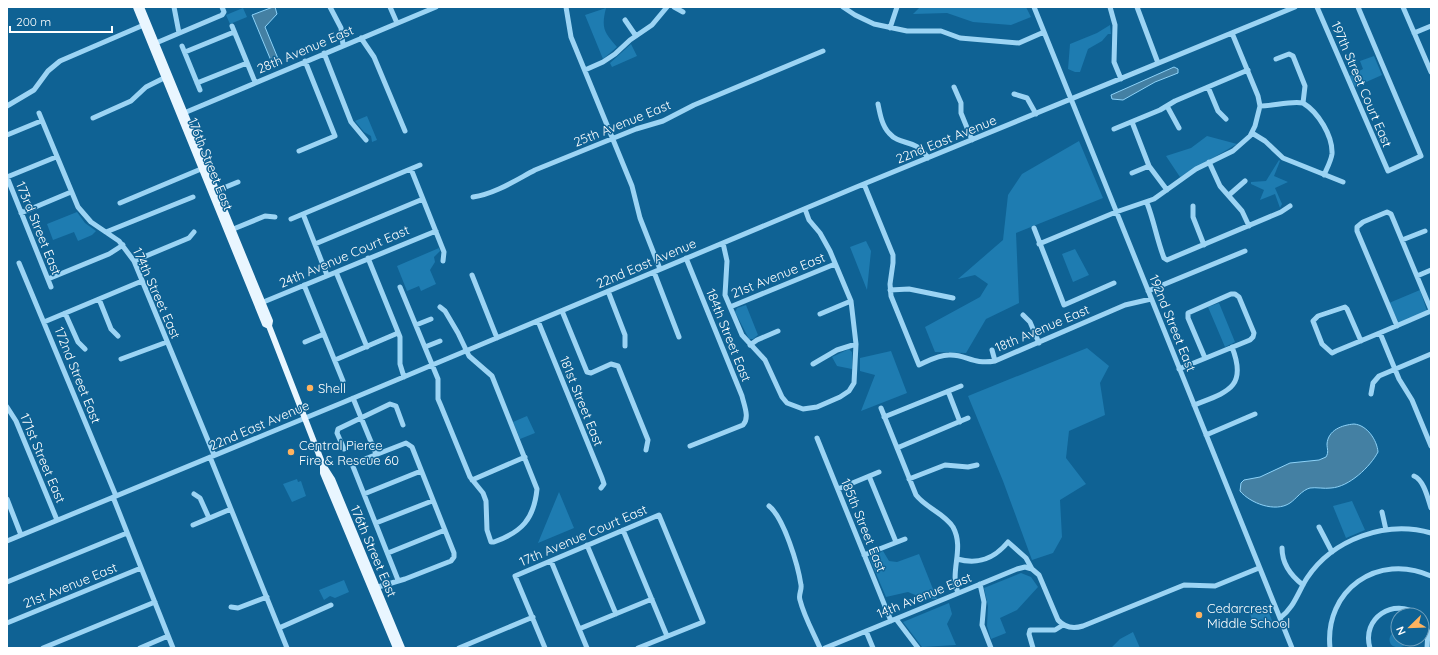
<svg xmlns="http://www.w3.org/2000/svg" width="1438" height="655" font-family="Quicksand,sans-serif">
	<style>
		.green { fill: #1e7cb1 }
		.water { fill: #4480a3; stroke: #8dd2f8 }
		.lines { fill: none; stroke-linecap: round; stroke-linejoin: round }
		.minor { stroke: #9cd4f4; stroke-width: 5 }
		.major { stroke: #e9f6ff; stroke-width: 6 }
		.poi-dot { fill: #ffb35f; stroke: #0f6294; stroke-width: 1.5 }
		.labels { text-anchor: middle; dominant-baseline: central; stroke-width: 3; stroke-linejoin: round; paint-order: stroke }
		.street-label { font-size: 13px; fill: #fff; stroke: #0f6294 }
		.poi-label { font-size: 13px; fill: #fff; stroke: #0f6294; text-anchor: start }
	</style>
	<rect width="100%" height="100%" fill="#0f6294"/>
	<path class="green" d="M 920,7 L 1026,7 L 1031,17 L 1011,25 L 973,22 L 947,13 L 913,14 Z
		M 243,8 L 247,17 L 230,24 L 226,15 Z
		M 606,8 C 601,28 604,32 617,47 L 603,59 L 585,15 Z
		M 1110,25 L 1111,34 L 1108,34 L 1102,41 L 1088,49 L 1080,72 L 1075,72 L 1068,69 L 1070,44 L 1097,33 Z
		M 631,44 L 637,56 L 612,67 L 610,63 Z
		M 1374,56 L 1382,75 L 1355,87 L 1349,76 L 1363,69 L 1360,61 Z
		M 367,116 L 377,140 L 372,142 L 371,136 L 364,132 L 355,121 Z
		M 1207,136 L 1237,144 L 1180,177 L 1166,156 L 1191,148 Z
		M 1079,141 L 1103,198 L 1016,233 L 1019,303 L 986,319 L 966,353 L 935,352 L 925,327 L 980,297 L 988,284 L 975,275 L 958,279 L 1003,240 L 1008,195 L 1022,174 Z
		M 1279,160 L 1280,161 L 1274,176 L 1288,182 L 1275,188 L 1282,204 L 1280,208 L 1275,194 L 1260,200 L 1264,190 L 1251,184 L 1251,182 L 1266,181 Z
		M 77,212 L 85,223 L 96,231 L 92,235 L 78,241 L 74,232 L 53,240 L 47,224 Z
		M 866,241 L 871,251 L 867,290 L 850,247 Z
		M 439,248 L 440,251 L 434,257 L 435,262 L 430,270 L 436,284 L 421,291 L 419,286 L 407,291 L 397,266 Z
		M 1075,249 L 1089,275 L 1073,282 L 1062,254 Z
		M 1420,290 L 1427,311 L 1399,323 L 1389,303 Z
		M 1219,303 L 1235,342 L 1225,347 L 1208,307 Z
		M 746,305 L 758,335 L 753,339 L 749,339 L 735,312 L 737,308 Z
		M 1087,348 L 1109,366 L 1100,383 L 1105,415 L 1069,431 L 1066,458 L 1086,484 L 1060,500 L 1062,537 L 1053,553 L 1032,560 L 1003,481 L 968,396 Z
		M 849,349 L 852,352 L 852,369 L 837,366 L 832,357 Z
		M 891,351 L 907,393 L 861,411 L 875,375 L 860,371 L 860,358 Z
		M 527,416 L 535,433 L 520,439 L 513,422 Z
		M 297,479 L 298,482 L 301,481 L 306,496 L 292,502 L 283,484 Z
		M 559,492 L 574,528 L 538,543 Z
		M 1352,501 L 1365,530 L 1346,538 L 1333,506 Z
		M 883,551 L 889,561 L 897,562 L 919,554 L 937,599 L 925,599 L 908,592 L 886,597 L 869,557 Z
		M 1021,573 L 1031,577 L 1038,587 L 1017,610 L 1000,618 L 1006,633 L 991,639 L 987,626 L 988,606 L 984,588 Z
		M 344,580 L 349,592 L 335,598 L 330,596 L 324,600 L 319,590 Z
		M 949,603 L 952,614 L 947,624 L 956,645 L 922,647 L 903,622 Z
		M 1267,608 L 1273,623 L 1256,630 L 1250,614 Z
		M 1397,630 L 1398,639 L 1407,639 L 1404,646 C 1389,652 1384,636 1397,630 Z
		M 1133,632 L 1140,648 L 1111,648 L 1120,639 Z"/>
	<path class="water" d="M 273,7 L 275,7 L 277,14 L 265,27 L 279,61 L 275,65 L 272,63 L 252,15 Z
		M 1174,67 L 1178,69 L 1178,73 L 1155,82 L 1123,100 L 1112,99 L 1111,95 Z
		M 1354,424 C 1367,425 1377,440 1378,452 C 1370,467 1349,487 1331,488 C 1324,489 1316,487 1310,488 C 1302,490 1296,499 1290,503 C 1275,513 1250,503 1240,491 L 1241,483 L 1244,480 L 1260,477 L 1290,463 L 1319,460 L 1326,457 C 1329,452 1327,449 1327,444 C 1328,430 1342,425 1354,424 Z"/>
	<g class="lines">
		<path class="minor" d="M 174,7 L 179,33
			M 330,7 L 341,28 L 343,45
			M 390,7 L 397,23
			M 566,7 L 571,37 L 632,186 L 640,218 L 660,269
			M 674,7 L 683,12
			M 843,7 L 855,15 L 874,24 L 907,31 L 941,31 L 960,38 L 1019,43 L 1044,32
			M 1034,7 L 1292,648
			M 1110,7 L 1115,25 L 1114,62 L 1121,79
			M 1137,7 L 1158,63
			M 1317,7 L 1388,171 L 1421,156 L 1358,7
			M 1403,7 L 1431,72
			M 625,20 L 636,36
			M 232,26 L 255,82
			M 890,28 L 897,7
			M 1414,33 L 1431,26
			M 361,38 L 374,57 L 405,131
			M 156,43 L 222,15 L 224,12 L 222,7
			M 182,46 L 200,90
			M 185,52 L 234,32
			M 324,53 L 351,122 L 366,140
			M 1276,59 L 1289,54 L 1293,56 L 1305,86 L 1303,103 C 1318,112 1333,136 1332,154 C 1331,161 1327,168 1324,175
			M 585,70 L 603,62 L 615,54 L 630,40 L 652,25 L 667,7
			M 197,83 L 247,63
			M 954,87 L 961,103 L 961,113 L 972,140
			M 1208,87 L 1218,111 L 1226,119
			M 1014,94 L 1027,98 L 1036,114
			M 878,104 C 880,114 882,126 889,133 C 901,147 914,137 928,158
			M 7,106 L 34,90 L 48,71 L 60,61 L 146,24
			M 1167,106 L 1179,128
			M 1260,106 C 1274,106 1289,101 1303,103
			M 39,113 L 78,207 L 91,222 L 119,241 L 134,261 L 214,455
			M 184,113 L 436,7
			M 93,118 L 131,101 L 146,87 L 164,78
			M 1132,122 L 1149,166 L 1167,190
			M 1114,129 L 1160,110 L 1175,101 L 1248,70
			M 1252,133 L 1265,141 L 1283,158 L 1343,182
			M 7,135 L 41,121
			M 299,151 L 335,136 L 305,61
			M 1209,162 L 1220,186 L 1242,211 L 1249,226
			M 411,169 L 444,252 L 443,261
			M 1132,173 L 1149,166
			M 864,184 L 893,255 L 893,263 L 890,284 L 891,296 L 919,365 C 928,361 938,355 949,355 C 966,354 973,365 995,361 L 1125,305 L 1151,299
			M 216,191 L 238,182
			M 1229,195 L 1245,181
			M 473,197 C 495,194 516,180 535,170 L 636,129 L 663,121 L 694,105 L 823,51
			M 120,203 L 201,169
			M 1147,203 C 1154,221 1157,240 1164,258 L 1167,260 L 1281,212 L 1290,206
			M 1193,206 L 1193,217 L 1204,245
			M 21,213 L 71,192
			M 303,214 L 327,275
			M 291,219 L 420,165
			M 1034,228 L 1064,305 L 1114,283
			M 231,230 L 265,216 L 275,217
			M 106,232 L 193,197
			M 1402,240 L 1425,231
			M 723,243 L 727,261 L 725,295 L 742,335 L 765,360 L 782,397 L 787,403 L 803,409 L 817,407 L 840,397 L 849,391 L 854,383 L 856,344 L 851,301 L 830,251 L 820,233 L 809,220 L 805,209
			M 315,244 L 423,199
			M 1039,244 L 1116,212 L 1154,199 L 1196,169 L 1233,151 L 1250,136 L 1255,126 L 1260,106 L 1258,96 L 1232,33
			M 368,258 L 400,337 L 400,364 L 404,377
			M 686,258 L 742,396 C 744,405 750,418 743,425 L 690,446
			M 134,261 L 189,238 L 194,232
			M 19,263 L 116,496
			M 336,272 L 367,347
			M 654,272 L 679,337
			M 472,275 L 497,338
			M 1417,276 L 1431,270
			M 48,279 L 109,254 L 123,245
			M 304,285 L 343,381
			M 51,287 L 7,177 L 56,157
			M 400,287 L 438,379 L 438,399 L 441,406 L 470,477 L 483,493 L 486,501 L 487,530 L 491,542 L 494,542 C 522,532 534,519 537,489 L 492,376 L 469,356 L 458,333 L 445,311 L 440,307
			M 890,290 L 909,289 L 953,298
			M 608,291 L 625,335 L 625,346
			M 1148,291 L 1245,251
			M 99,299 L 111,329 L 118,336
			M 261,303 L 436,231
			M 730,307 L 835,264
			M 562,311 L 587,372 L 591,373 L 611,364 L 618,366 L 648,440 L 646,450
			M 65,313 L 78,342 L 85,349
			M 820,314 L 851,301
			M 1023,315 L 1030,322 L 1039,343
			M 538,321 L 602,478 L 604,484 L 601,488
			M 44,322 L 142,281
			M 416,325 L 431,319
			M 1397,326 L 1357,231 L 1357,227 L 1363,222 L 1387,212 L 1391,214 L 1431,310
			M 1380,333 L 1399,379 L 1412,400 L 1431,446
			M 1361,341 L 1347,309 L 1345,307 L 1318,316 L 1313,321 L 1322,344 L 1332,353 L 1336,351 C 1368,338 1399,325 1431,311
			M 305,342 L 324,334
			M 750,345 L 757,340 L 778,331
			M 425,347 L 440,341
			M 992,350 L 995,361
			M 121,359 L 167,342
			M 335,360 L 398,333
			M 813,364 L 837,350 L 856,344
			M 1179,369 L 1250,340 L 1253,337 L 1254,333 L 1239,297 L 1235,294 L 1231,294 L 1188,313 L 1188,318 L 1205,358
			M 948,391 L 960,422
			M 1371,394 L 1373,383 L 1379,376 L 1431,354
			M 353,398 L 376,454
			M 1194,405 C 1227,392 1248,388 1232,347
			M 7,407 L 16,421 L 57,520
			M 881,408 L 916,495 C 926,508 944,513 953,527 C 965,549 949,571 958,593
			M 884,417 L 961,386
			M 1206,435 L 1255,414
			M 817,438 L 891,621
			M 897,448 L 968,418
			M 344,449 L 337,433 L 338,429 L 390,404 L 396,406 L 403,425
			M 210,457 L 287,648
			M 869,476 L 896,542
			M 1414,476 C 1424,480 1428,499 1431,508
			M 909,479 L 945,465 L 968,467 L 977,465
			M 472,480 L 525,457
			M 838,489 L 879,472
			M 194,494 L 200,498 L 209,518
			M 364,494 L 421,471
			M 113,497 L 173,648
			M 7,499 L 21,535
			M 769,506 C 784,518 798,565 801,585 C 802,590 798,595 800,600 C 804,616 813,632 820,648
			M 1382,512 L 1386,530
			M 376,523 L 432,501
			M 193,525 L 231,509
			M 1319,527 L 1332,552
			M 623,530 L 667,636
			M 7,541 L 344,402 L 854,188 L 1295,7
			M 587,545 L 616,614
			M 1282,548 C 1282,564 1290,575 1303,585
			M 388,553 L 445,530
			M 864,555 L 905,539
			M 957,559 C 978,565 994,559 1008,542 L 1026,558 L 1032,569 L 1039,575 L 1058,620 C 1065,628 1073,629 1083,626 L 1184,585 L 1215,586 L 1259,568
			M 551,561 L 587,648
			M 7,582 L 127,533
			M 980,584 L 984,602 L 982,625 L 991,648
			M 378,587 L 405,579 L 451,561 L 454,557 L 454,553 L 412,447 L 406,443 L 352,464 L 398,580
			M 231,607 L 238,608 L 267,597
			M 1280,618 C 1294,608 1298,592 1307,578 C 1333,539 1386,520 1431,533
			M 896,619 L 918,648
			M 1422,619 L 1428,632 L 1427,648
			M 7,623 L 141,568
			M 279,628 L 331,605
			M 579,629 L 652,599
			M 866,631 L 873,648
			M 43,648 L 155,602
			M 140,648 L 168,636
			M 459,648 L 533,617
			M 545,648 L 515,576 L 659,515 L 703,622 L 638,648
			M 825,648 L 1017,569 L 1025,567 L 1032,569
			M 1033,648 L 1029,634 L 1030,630 L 1055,630 L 1063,625
			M 1330,648 C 1324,590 1378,552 1431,576
			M 1370,648 C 1361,618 1394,597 1418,615"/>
		<path class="major" d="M 136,7 L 265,324 L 269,326
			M 141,7 L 270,321 L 269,326 L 323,465 L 332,479 L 402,648
			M 323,466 L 323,473 L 396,648"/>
	</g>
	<g class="poi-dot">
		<circle cx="310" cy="388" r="4"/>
		<circle cx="291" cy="452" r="4"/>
		<circle cx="1199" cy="615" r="4"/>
	</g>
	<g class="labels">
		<g class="street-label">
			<text transform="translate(305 49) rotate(-23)">28th Avenue East</text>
			<text transform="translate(1362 84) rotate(67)">197th Street Court East</text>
			<text transform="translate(622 123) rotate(-22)">25th Avenue East</text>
			<text transform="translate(946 139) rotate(-22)">22nd East Avenue</text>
			<text transform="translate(211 164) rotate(68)">176th Street East</text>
			<text transform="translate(39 228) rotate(68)">173rd Street East</text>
			<text transform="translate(344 256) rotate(-23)">24th Avenue Court East</text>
			<text transform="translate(646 263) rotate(-23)">22nd East Avenue</text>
			<text transform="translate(778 275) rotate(-22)">21st Avenue East</text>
			<text transform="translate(157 293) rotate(66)">174th Street East</text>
			<text transform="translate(1173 323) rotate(68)">192nd Street East</text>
			<text transform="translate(1042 328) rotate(-23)">18th Avenue East</text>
			<text transform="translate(729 335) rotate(68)">184th Street East</text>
			<text transform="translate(78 375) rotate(68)">172nd Street East</text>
			<text transform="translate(582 401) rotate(68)">181st Street East</text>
			<text transform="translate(259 425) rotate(-23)">22nd East Avenue</text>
			<text transform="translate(43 458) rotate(67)">171st Street East</text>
			<text transform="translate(864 525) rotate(68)">185th Street East</text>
			<text transform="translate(583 535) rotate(-23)">17th Avenue Court East</text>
			<text transform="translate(374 551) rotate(67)">176th Street East</text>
			<text transform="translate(70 585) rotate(-22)">21st Avenue East</text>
			<text transform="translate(924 595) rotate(-22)">14th Avenue East</text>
		</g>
		<g class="poi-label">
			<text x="318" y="388">Shell</text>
			<text x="299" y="445">Central Pierce<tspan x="299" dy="15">Fire &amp; Rescue 60</tspan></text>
			<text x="1207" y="608">Cedarcrest<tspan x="1207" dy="15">Middle School</tspan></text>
		</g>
	</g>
	<rect width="1438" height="655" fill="none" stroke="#ffffff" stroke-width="16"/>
	<g transform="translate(1410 627) rotate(247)"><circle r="19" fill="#0f6294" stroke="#6fa1bf"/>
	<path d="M0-3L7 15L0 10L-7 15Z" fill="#ffb35f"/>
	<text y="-6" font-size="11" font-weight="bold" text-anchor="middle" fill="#ffffff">N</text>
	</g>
	<path d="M10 26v6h102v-6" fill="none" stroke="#ffffff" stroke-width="2"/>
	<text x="16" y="26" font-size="12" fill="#ffffff" stroke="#0f6294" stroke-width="3" paint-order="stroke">200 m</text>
</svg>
